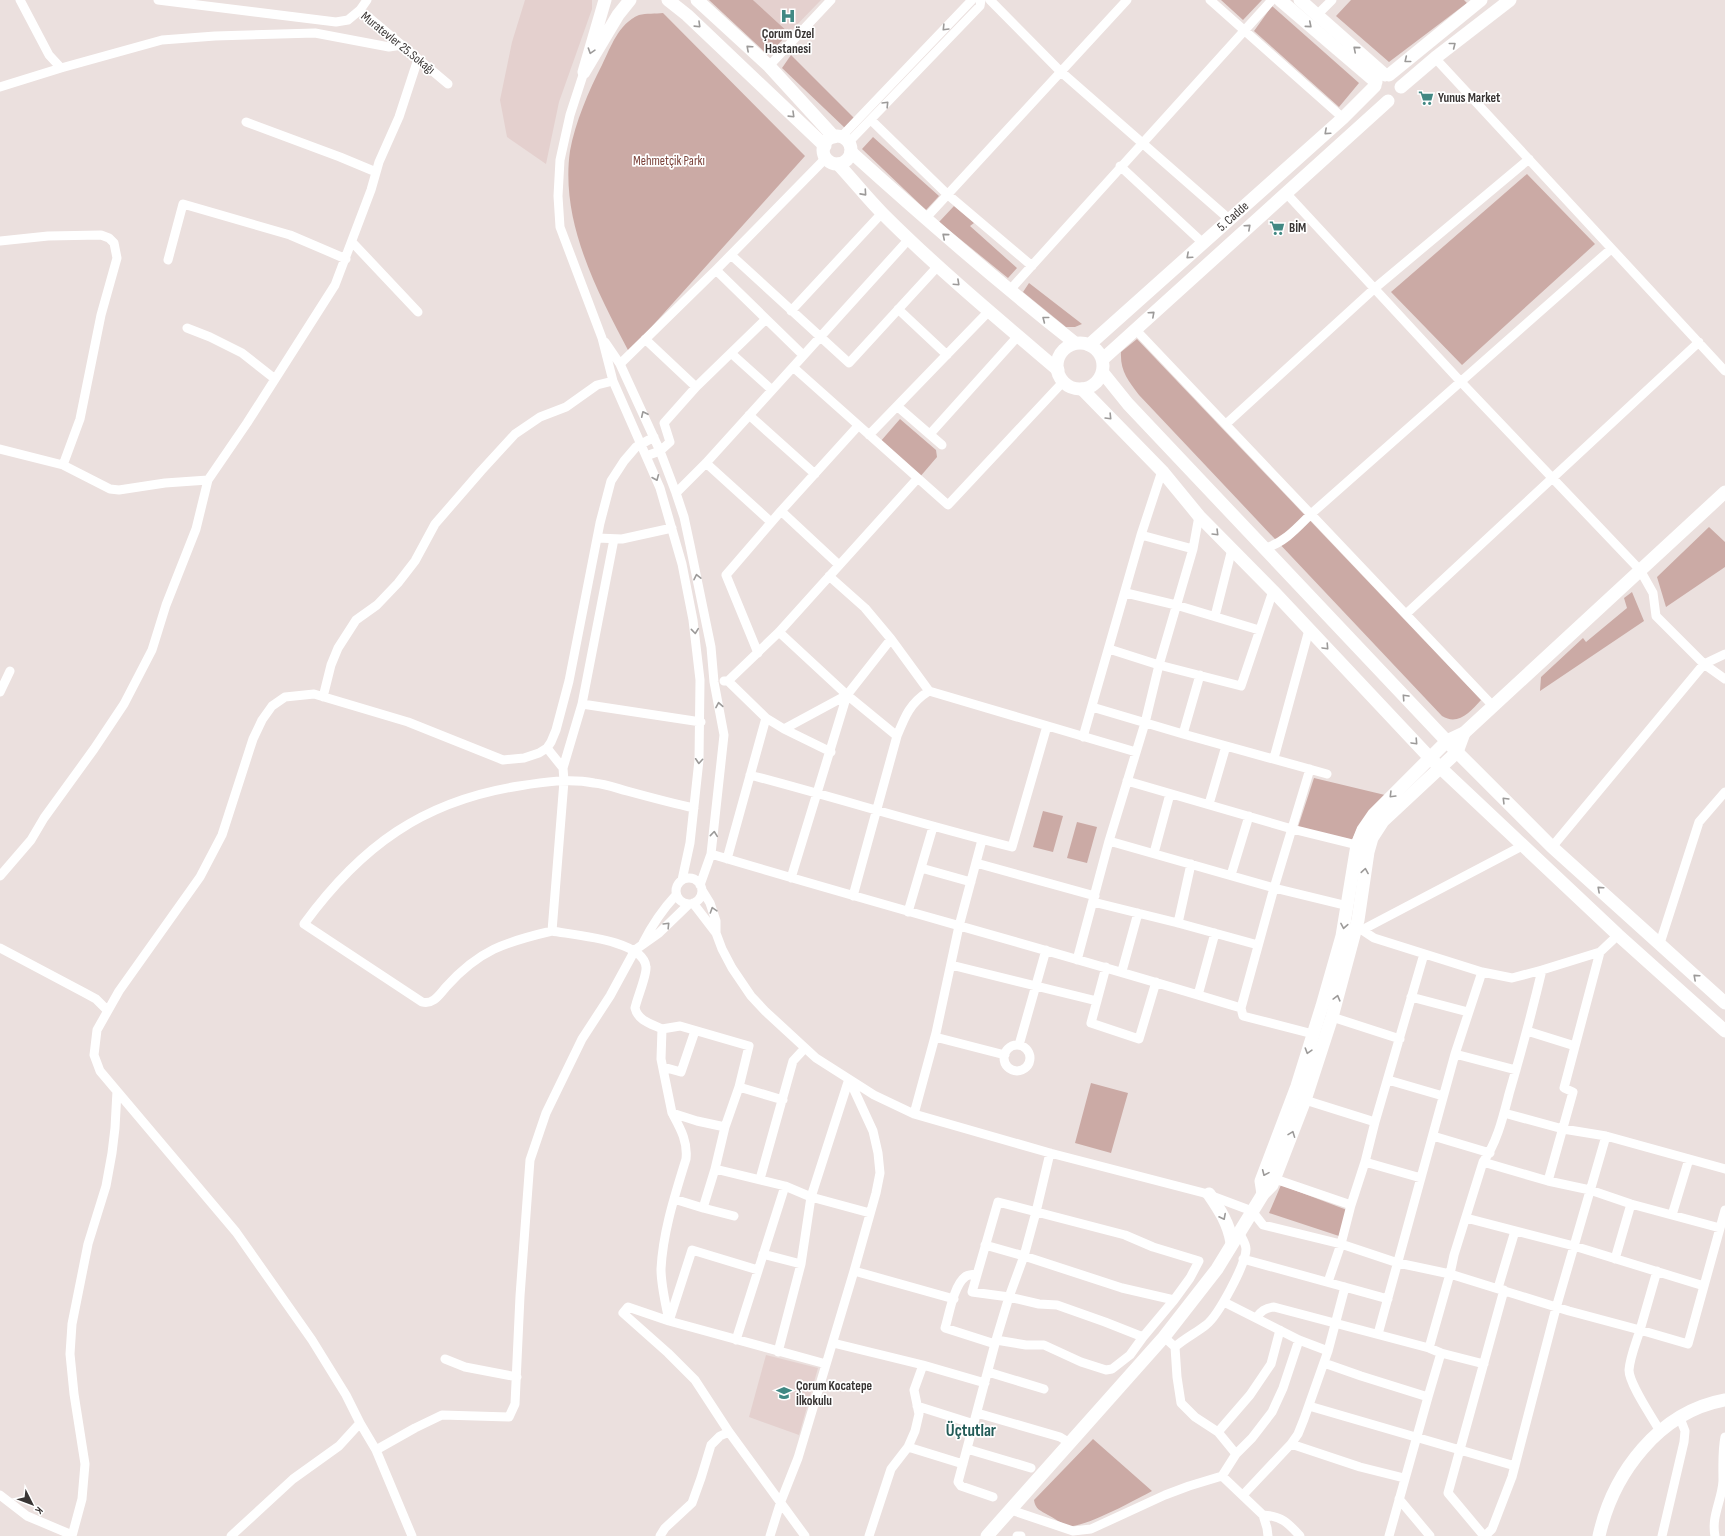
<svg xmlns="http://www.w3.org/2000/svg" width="1725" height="1536" font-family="'Sofia Sans Condensed',sans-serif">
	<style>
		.built { fill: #e4d0ce }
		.green { fill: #cbaaa5 }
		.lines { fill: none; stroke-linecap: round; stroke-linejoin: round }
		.street { stroke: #fff; stroke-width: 9 }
		.secondary { stroke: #fff; stroke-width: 13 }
		.oneway { stroke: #9c9a99 }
		.labels { text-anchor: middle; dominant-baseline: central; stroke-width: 3.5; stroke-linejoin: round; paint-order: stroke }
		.poi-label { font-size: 13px; font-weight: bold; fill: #383433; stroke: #fff; text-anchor: start }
		.street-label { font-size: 13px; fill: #383433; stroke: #fff }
		.park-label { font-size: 13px; fill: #7a423a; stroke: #fff }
		.district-label { font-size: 17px; font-weight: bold; fill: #225b57; stroke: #fff }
	</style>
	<rect width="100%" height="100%" fill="#ebe0de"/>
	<path class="built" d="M 525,0 L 592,0 L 592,9 L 559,102 L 546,164 L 507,137 L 500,100 L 512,42 Z
		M 753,0 L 821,0 L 789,33 Z
		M 766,1355 L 818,1368 L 799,1435 L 749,1417 Z"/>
	<path class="green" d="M 709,0 L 753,0 L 789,33 L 768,55 Z
		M 1221,0 L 1262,0 L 1243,20 Z
		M 1351,0 L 1464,0 L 1467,3 L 1389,62 L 1336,16 Z
		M 1272,6 L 1359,83 L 1339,107 L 1254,31 Z
		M 663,13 L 805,156 L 629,352 C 597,291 560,222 570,151 C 575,123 589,90 602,65 C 611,47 618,24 639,15 C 646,13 656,14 663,13 Z
		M 791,55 L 855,119 L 846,129 L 782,68 Z
		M 873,137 L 939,196 L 926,210 L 862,149 Z
		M 1527,174 L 1595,244 L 1462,365 L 1391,292 Z
		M 954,206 L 974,223 L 970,226 L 1017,268 L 1008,278 L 939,222 Z
		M 1029,283 L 1082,324 L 1075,327 L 1066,327 L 1023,292 Z
		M 1137,339 L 1481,700 C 1470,712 1458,726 1442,716 L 1139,395 C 1128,380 1120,371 1121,352 Z
		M 900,419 L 936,450 L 937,457 L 919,478 L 880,442 Z
		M 1709,527 L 1725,542 L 1725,567 L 1666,607 L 1657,577 Z
		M 1632,592 L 1644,621 L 1540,691 L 1541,677 L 1583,638 L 1586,642 L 1627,608 L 1624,598 Z
		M 1314,778 L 1385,795 L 1357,829 L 1351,842 L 1298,827 Z
		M 1043,811 L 1063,816 L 1053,852 L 1033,847 Z
		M 1077,822 L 1097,827 L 1087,863 L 1067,858 Z
		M 1091,1083 L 1128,1093 L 1111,1153 L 1075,1143 Z
		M 1281,1185 L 1347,1210 L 1339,1236 L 1269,1213 Z
		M 1093,1439 L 1152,1491 C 1137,1499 1086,1527 1070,1526 C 1063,1525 1054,1518 1048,1515 C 1041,1511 1035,1509 1034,1500 Z"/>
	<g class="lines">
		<path class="street" d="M 20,0 L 49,55 L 61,68 L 162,40 L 215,36 L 315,33 L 389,47 L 402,45
			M 158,0 L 336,22 L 348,20 L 360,10 L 448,84
			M 990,0 L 1060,71 L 1229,219
			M 1210,0 L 1343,118
			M 360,10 L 367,0
			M 1317,15 L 1332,0
			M 1435,58 L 1725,371
			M 769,66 L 831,0
			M 584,72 L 570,115 L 560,160 L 558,196 L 560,227 L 602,338 L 613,381 L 660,488 L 682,564 L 693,620 L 700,680 L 699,760 L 690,843 L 682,880
			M 0,87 L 61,68
			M 871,120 L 947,194 L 1032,266
			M 246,122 L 340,157 L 376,172
			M 841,137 L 972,0
			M 849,142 L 980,6 L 981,0
			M 1120,166 L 1203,243
			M 1286,193 L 1461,382 L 1640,570 L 1653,593 L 1656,616 L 1704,664 L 1725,679
			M 925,219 L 1127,0
			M 0,241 L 48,236 L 101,235 L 109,238 L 114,243 L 117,258 L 101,315 L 80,419 L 63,465
			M 352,242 L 418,312
			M 731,255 L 849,363 L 938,266
			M 168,260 L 183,204 L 290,235 L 346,259
			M 716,270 L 803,355
			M 1009,291 L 1272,0
			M 898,309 L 947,355
			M 791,311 L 882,213
			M 187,328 L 210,337 L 242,353 L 275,379
			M 1135,329 L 1493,706
			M 645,339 L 696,387
			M 605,342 L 620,364 L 660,451 L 676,493 L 684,517 L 690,545 L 711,647 L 714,682 L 724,735 L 711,854 L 700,885
			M 732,354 L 772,390
			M 620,364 L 716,270 L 821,163 L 826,157
			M 793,367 L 948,505 L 1063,382
			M 897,406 L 942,445
			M 749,415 L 815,474
			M 1226,424 L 1375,288 L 1529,159
			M 930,434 L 1018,336
			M 869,435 L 989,311
			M 0,449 L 63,465 L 110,489 L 119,490 L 165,483 L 208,480
			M 646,456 L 660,451 L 670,442 L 664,423 L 696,387 L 766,319
			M 706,463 L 771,522
			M 676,493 L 706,463 L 909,239
			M 781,511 L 839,565
			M 1141,535 L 1193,549
			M 597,538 L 622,539 L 672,528
			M 1265,548 C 1284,543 1297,528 1311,514 L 1611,249
			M 829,576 L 865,608 L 891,639 L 929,691 L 1136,752
			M 1126,593 L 1176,605 L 1259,630
			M 1406,614 L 1699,342
			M 1215,616 L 1232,549
			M 779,632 L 847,695 L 897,736
			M 1109,649 L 1159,665 L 1241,686 L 1273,591
			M 758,653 L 726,575 L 781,511 L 858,426
			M 724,681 L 728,681 L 766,718 L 784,729 L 831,752
			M 728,681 L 779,632 L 917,479
			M 0,692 L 10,671
			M 323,697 L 331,665 L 338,648 L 356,620 L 377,605 L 398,583 L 415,561 L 435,524 L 481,471 L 515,434 L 540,417 L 566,407 L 597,385 L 613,381
			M 582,704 L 701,722
			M 1092,707 L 1183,734 L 1327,774
			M 784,729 L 847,695
			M 1183,734 L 1200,675
			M 1083,737 L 1141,535 L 1162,471
			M 547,748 L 563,768 L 564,781 L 552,931 C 573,935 644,940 646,967 C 647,975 637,998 635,1008 C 638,1021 652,1024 662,1029 L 661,1059 L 672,1113 L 697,1121 L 725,1127
			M 1274,758 L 1309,630
			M 563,768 L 582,704 L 614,539
			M 1310,769 L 1274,888 L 1241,1008 L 1243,1016 L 1313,1034
			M 750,775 C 837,798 924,825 1012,847 L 1047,726
			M 1127,781 L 1292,829 L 1357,845
			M 1209,804 L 1226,746
			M 1109,841 L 1274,888 L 1348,906
			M 1552,847 L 1704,664 L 1725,654
			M 1154,853 L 1170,794
			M 711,854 C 888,907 1065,954 1241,1008
			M 727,859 L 766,718
			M 976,863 L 1095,896
			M 921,868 L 971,882
			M 1231,875 L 1249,816
			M 0,876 L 31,840 L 44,818 L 94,749 L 124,704 L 152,650 L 166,605 L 196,529 L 208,480 L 247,423 L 335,285 L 371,190 L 379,162 L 399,117 L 418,59
			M 791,878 L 847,695 L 891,639
			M676 891a13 13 0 1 1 26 0a13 13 0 1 1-26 0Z
			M 702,890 L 710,903 L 716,921 L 716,933 L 722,949 L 732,968 L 751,996 L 765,1011 L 816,1058 L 874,1095 L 914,1114 L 1050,1153 L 1204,1193 L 1252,1211 L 1263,1225 L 1341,1244 L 1398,1263 L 1450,1274 L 1454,1255 L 1483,1162 C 1497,1143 1503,1117 1509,1094 C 1521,1053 1532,1012 1542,970 L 1512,978 L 1482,972 L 1374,938 L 1362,930 L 1355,930
			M 853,896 L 897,736 C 905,716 910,703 929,691
			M 1093,902 L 1178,923 L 1258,945
			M 693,903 L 716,933
			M 908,912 L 933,827
			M 1178,923 L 1191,864
			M 1362,930 L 1522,846
			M 552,931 C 505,942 479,950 446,987 C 439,995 433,1005 422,1002 L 304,924 C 361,846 423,801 519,786 C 543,782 570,778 594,783 C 605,784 616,788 627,791 C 649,797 671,803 694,808
			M 643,943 C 652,925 663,909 676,895
			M 1660,943 L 1699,822 L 1725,792
			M 0,948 L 85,993 L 96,999 L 107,1010
			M 1077,960 L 1109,841 L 1145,723 L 1159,665 L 1193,549 L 1199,516
			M 951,965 L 1097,1001
			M 1106,967 L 1091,1023 L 1139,1039 L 1156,982
			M 1542,970 L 1600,952 L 1618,935
			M 1122,971 L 1138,913
			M 1198,995 L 1215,933
			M 1411,997 L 1468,1012
			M 1332,1017 L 1400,1039
			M 662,1029 L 680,1026 L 749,1046 L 739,1087 L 725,1127 L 715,1169 L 703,1208 L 734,1216
			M 1527,1031 L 1575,1046
			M 935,1037 L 1005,1055
			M 1019,1045 L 1046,950
			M1004 1058a13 13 0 1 1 26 0a13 13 0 1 1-26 0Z
			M 1455,1054 L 1516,1070
			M 663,1067 L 681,1072 L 695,1031
			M 1388,1080 L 1443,1096
			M 739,1087 L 783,1100
			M 1305,1100 L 1375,1122
			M 914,1114 L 936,1033 L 959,926 L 982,840
			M 1433,1136 L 1490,1153
			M 1606,1136 L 1725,1169
			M 1365,1162 L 1421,1178
			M 1483,1162 L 1548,1181 L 1590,1190 L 1631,1204 L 1720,1228
			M 715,1169 L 785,1186 L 811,1197 L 870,1213
			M 760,1179 L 793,1061 L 805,1048
			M 1275,1179 L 1351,1205
			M 1548,1181 L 1573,1092 L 1564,1088 L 1600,952
			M 674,1199 L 703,1208
			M 1672,1215 L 1689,1159
			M 1466,1218 L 1574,1246 L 1704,1286 L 1725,1210
			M 985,1245 L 1024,1256 L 1122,1288 L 1174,1300
			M 763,1254 L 801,1264
			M 1243,1259 L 1388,1299
			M 1615,1259 L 1631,1204
			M 854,1271 L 954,1299
			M 977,1274 C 972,1275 968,1274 965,1277 C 954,1285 949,1315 945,1328 L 995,1344
			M 1328,1282 L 1341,1244 L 1351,1205 L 1365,1162 L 1375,1122 L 1424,954
			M 1498,1288 L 1515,1231
			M 1224,1302 L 1299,1340 L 1328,1351
			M 670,1318 L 692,1250 L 758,1270
			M 1256,1318 C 1261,1311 1265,1308 1274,1307 L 1429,1348 L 1441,1353 L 1484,1364
			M 669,1321 C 666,1305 661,1286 661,1269 C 663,1231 675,1195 686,1159 C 688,1141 680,1128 672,1113
			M 1378,1334 L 1455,1054 L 1482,972
			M 1164,1337 L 1175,1347 C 1185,1338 1196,1333 1206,1325 C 1218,1316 1246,1264 1246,1249 C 1246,1243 1241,1237 1239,1232
			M 736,1340 L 785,1186
			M 996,1340 L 1026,1345 L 1044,1345 L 1081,1362 L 1106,1370 L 1112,1369 L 1130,1355 L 1143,1337 L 1174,1300 L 1190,1278 L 1199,1261 L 1153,1247 L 1125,1235 L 998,1202 L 972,1292 L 1009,1297 L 1039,1304 L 1057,1305 L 1105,1322 L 1143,1337
			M 833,1343 L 923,1365 L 985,1383
			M 1175,1347 L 1177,1377 L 1181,1403 L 1195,1417 L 1218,1432 L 1236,1454
			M 1429,1348 L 1450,1274 L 1569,1311 L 1640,1330 L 1657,1271
			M 778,1352 L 801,1264 L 811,1197 L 849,1079
			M 445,1359 L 465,1367 L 517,1377
			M 1324,1363 L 1361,1376 L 1428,1397 L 1389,1536
			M 988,1372 L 1044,1389
			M 1428,1397 L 1441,1353
			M 917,1406 L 974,1424
			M 1309,1406 L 1515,1466
			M 977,1413 L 1060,1437 L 1070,1443
			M 360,1423 L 376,1450 L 412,1536
			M 1660,1431 C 1652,1417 1629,1384 1629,1370 C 1630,1357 1636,1343 1640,1330 L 1688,1344 L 1704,1286
			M 1218,1432 L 1250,1395 L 1271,1364 L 1280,1330
			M 1291,1444 L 1360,1467 L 1404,1478
			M 908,1447 L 963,1464
			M 967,1449 L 1031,1468
			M 376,1450 L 415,1428 L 442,1415 L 509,1417 L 515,1404 L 520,1296 L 530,1160 L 546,1113 L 582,1039 L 610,996 L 635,950 L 659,933 L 689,904
			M 1222,1476 L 1236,1454 L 1252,1438 L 1272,1412 L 1283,1388 L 1299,1340
			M 0,1495 L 27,1516 L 72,1535
			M 1243,1495 L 1291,1444 L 1298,1434 L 1304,1419 L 1328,1351 L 1345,1287
			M 993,1497 L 961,1486 L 958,1482 L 996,1340 L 1009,1297 L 1024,1256 L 1036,1212 L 1050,1153
			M 1399,1499 L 1430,1536
			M 1011,1510 L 1073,1531 L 1091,1529 L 1165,1495 L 1189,1486 L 1222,1476 L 1263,1515 L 1267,1528 L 1268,1536
			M 1263,1515 C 1282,1516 1288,1523 1300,1536
			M 72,1536 L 82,1499 L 85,1464 L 74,1394 L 70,1354 L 72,1324 L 88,1244 L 106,1186 L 112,1153 L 115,1128 L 117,1091
			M 231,1536 L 293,1479 L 339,1446 L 360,1423 L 346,1395 L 312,1340 L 236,1232 L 100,1071 L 94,1055 L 97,1030 L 119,991 L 200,877 L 222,835 L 253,739 L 262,720 L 272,706 L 285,697 L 314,694 L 408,722 L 503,760 L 524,758 L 539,753 L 547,748 L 551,742 L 556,730 L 569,681 L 600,523 L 611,481 L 624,461 L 636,447 L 654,437
			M 660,1536 L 665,1528 L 692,1503 L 701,1478 L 711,1445 L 720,1436 L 729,1432
			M 770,1536 L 781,1501 L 798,1458 L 854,1271 L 876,1193 L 880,1173 L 878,1153 L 873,1131 L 849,1079
			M 805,1536 L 729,1432 L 695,1380 L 668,1353 L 623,1313 L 628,1307 L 669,1321 L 826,1364
			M 869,1536 L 891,1469 L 908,1447 L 915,1431 L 919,1414 L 914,1390 L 923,1365
			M 1017,1536 L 1021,1536
			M 1484,1536 L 1448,1493 L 1504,1290
			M 1485,1536 L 1492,1529 L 1512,1477 L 1556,1308 L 1606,1136 L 1563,1129 L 1504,1113
			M 1662,1536 L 1684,1442 L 1685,1431 L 1680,1418
			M 1715,1536 C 1711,1516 1722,1500 1723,1481 C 1723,1466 1722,1452 1725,1437"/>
		<g class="secondary">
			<path d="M 605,0 L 584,72 L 618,15 L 630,0"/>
			<path d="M 668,0 L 687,15 L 825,146"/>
			<path d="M 697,0 L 769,66 L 834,137"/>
			<path d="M 1280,0 L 1376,82"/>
			<path d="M 1300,0 L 1385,75"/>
			<path d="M 1389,75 L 1481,0"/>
			<path d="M 1401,87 L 1435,58 L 1510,0"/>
			<circle cx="837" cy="150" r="14"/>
			<path d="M 851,152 C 924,218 998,282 1075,343"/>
			<path d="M 838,164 C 853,180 867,198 883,214 C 938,269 998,319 1058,370"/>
			<circle cx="1080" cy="366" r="23"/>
			<path id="s1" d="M 1089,345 L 1343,118 L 1375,86"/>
			<path d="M 1103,359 L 1388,101"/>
			<path d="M 1103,373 L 1128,404 L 1457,752 L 1552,847 L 1725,1003"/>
			<path d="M 1082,389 L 1162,471 L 1199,516 L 1273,591 L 1430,758 L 1618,935 L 1725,1031"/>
			<path d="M 1209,1194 C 1220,1210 1229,1224 1232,1243"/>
			<path d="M 1263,1194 L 1261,1181 L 1297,1086 L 1322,1006 L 1342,936 L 1357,845 L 1363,830 L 1374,814 L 1447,741 L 1464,733 L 1725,492"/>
			<path d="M 987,1536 L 1164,1337 L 1217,1269 L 1263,1194 L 1272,1185 L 1305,1100 L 1332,1017 L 1358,920 L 1368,852 L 1372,838 L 1383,821 L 1457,752 L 1464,733"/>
			<path d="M 1599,1536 C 1613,1473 1659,1412 1725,1400"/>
		</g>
	</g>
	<defs><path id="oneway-chevron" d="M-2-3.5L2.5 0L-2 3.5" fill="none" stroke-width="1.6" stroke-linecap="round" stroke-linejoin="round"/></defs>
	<g class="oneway">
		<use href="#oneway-chevron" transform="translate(698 25) rotate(44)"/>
		<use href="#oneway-chevron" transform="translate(1309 25) rotate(40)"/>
		<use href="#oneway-chevron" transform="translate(945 28) rotate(134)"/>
		<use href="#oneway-chevron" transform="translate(1453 45) rotate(-38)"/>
		<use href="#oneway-chevron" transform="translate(749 48) rotate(-138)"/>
		<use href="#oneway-chevron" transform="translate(1356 49) rotate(-139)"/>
		<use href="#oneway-chevron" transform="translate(591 51) rotate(108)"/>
		<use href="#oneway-chevron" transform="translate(1407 60) rotate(141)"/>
		<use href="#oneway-chevron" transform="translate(886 104) rotate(-46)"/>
		<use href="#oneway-chevron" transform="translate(792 115) rotate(44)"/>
		<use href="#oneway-chevron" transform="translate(1327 132) rotate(138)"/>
		<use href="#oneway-chevron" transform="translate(864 193) rotate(48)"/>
		<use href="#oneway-chevron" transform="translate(1248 227) rotate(-42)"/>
		<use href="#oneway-chevron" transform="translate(945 236) rotate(-140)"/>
		<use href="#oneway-chevron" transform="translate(1189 256) rotate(138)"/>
		<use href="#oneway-chevron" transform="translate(957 283) rotate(43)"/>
		<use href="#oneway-chevron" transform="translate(1152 314) rotate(-42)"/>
		<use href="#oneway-chevron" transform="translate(1045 319) rotate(-142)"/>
		<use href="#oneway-chevron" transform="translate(644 414) rotate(-115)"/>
		<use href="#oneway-chevron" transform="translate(1109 417) rotate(46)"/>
		<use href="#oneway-chevron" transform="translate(656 478) rotate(67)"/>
		<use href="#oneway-chevron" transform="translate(1216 533) rotate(45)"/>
		<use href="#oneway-chevron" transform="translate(697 577) rotate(-102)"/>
		<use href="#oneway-chevron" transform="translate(695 631) rotate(84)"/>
		<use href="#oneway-chevron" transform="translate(1326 647) rotate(47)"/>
		<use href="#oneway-chevron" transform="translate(1405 697) rotate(-133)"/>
		<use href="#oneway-chevron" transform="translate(719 705) rotate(-100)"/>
		<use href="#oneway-chevron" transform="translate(1415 742) rotate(47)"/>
		<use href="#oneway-chevron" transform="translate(699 761) rotate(94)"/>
		<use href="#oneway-chevron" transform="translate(1392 795) rotate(135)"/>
		<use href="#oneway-chevron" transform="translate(1505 800) rotate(-135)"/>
		<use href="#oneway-chevron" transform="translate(714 834) rotate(-84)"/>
		<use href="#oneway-chevron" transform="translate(1365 871) rotate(-81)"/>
		<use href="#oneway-chevron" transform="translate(1600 889) rotate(-138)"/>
		<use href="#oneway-chevron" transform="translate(713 910) rotate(-108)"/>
		<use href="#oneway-chevron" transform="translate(667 925) rotate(-46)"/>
		<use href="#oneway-chevron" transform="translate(1344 926) rotate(100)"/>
		<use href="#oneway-chevron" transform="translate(1696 977) rotate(-138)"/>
		<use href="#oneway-chevron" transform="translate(1337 998) rotate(-75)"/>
		<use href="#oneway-chevron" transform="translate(1308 1051) rotate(107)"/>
		<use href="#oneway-chevron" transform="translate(1292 1134) rotate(-69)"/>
		<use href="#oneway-chevron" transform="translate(1265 1173) rotate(114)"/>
		<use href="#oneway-chevron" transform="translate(1223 1217) rotate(63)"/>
	</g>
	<defs>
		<g id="hospital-bare" transform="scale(1.2)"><path d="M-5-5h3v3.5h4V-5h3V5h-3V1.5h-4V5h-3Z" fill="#418883" stroke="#fff" stroke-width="2.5" paint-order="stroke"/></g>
		<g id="supermarket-bare" transform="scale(1.2)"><path d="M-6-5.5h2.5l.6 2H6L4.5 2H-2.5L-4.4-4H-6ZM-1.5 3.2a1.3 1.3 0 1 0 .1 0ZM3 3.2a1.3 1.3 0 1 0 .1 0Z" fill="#418883" stroke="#fff" stroke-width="2.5" paint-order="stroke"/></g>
		<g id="school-bare" transform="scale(1.2)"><path d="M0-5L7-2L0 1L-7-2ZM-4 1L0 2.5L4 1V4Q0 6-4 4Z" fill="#418883" stroke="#fff" stroke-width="2.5" paint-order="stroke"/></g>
	</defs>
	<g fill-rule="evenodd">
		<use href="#hospital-bare" x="788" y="16"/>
		<use href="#supermarket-bare" x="1426" y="98"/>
		<use href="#supermarket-bare" x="1277" y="228"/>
		<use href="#school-bare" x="784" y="1393"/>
	</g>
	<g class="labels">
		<g class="poi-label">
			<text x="788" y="34" text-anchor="middle">Çorum Özel<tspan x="788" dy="15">Hastanesi</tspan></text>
			<text x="1438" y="98">Yunus Market</text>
			<text x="1289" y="228">BİM</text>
			<text x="796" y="1386">Çorum Kocatepe<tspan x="796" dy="15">İlkokulu</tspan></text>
		</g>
		<g class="street-label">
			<text transform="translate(398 43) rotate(39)">Muratevler 25.Sokağı</text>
			<text stroke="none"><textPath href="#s1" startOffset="193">5. Cadde</textPath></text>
		</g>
		<g class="park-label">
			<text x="669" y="161">Mehmetçik Parkı</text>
		</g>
		<g class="district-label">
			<text x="971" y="1431">Üçtutlar</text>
		</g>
	</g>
	<g transform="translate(32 1504) rotate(132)" stroke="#ffffff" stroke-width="3" paint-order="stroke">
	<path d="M0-3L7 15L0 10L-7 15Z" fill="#383433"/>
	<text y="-6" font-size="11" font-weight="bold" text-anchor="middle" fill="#383433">K</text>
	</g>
</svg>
